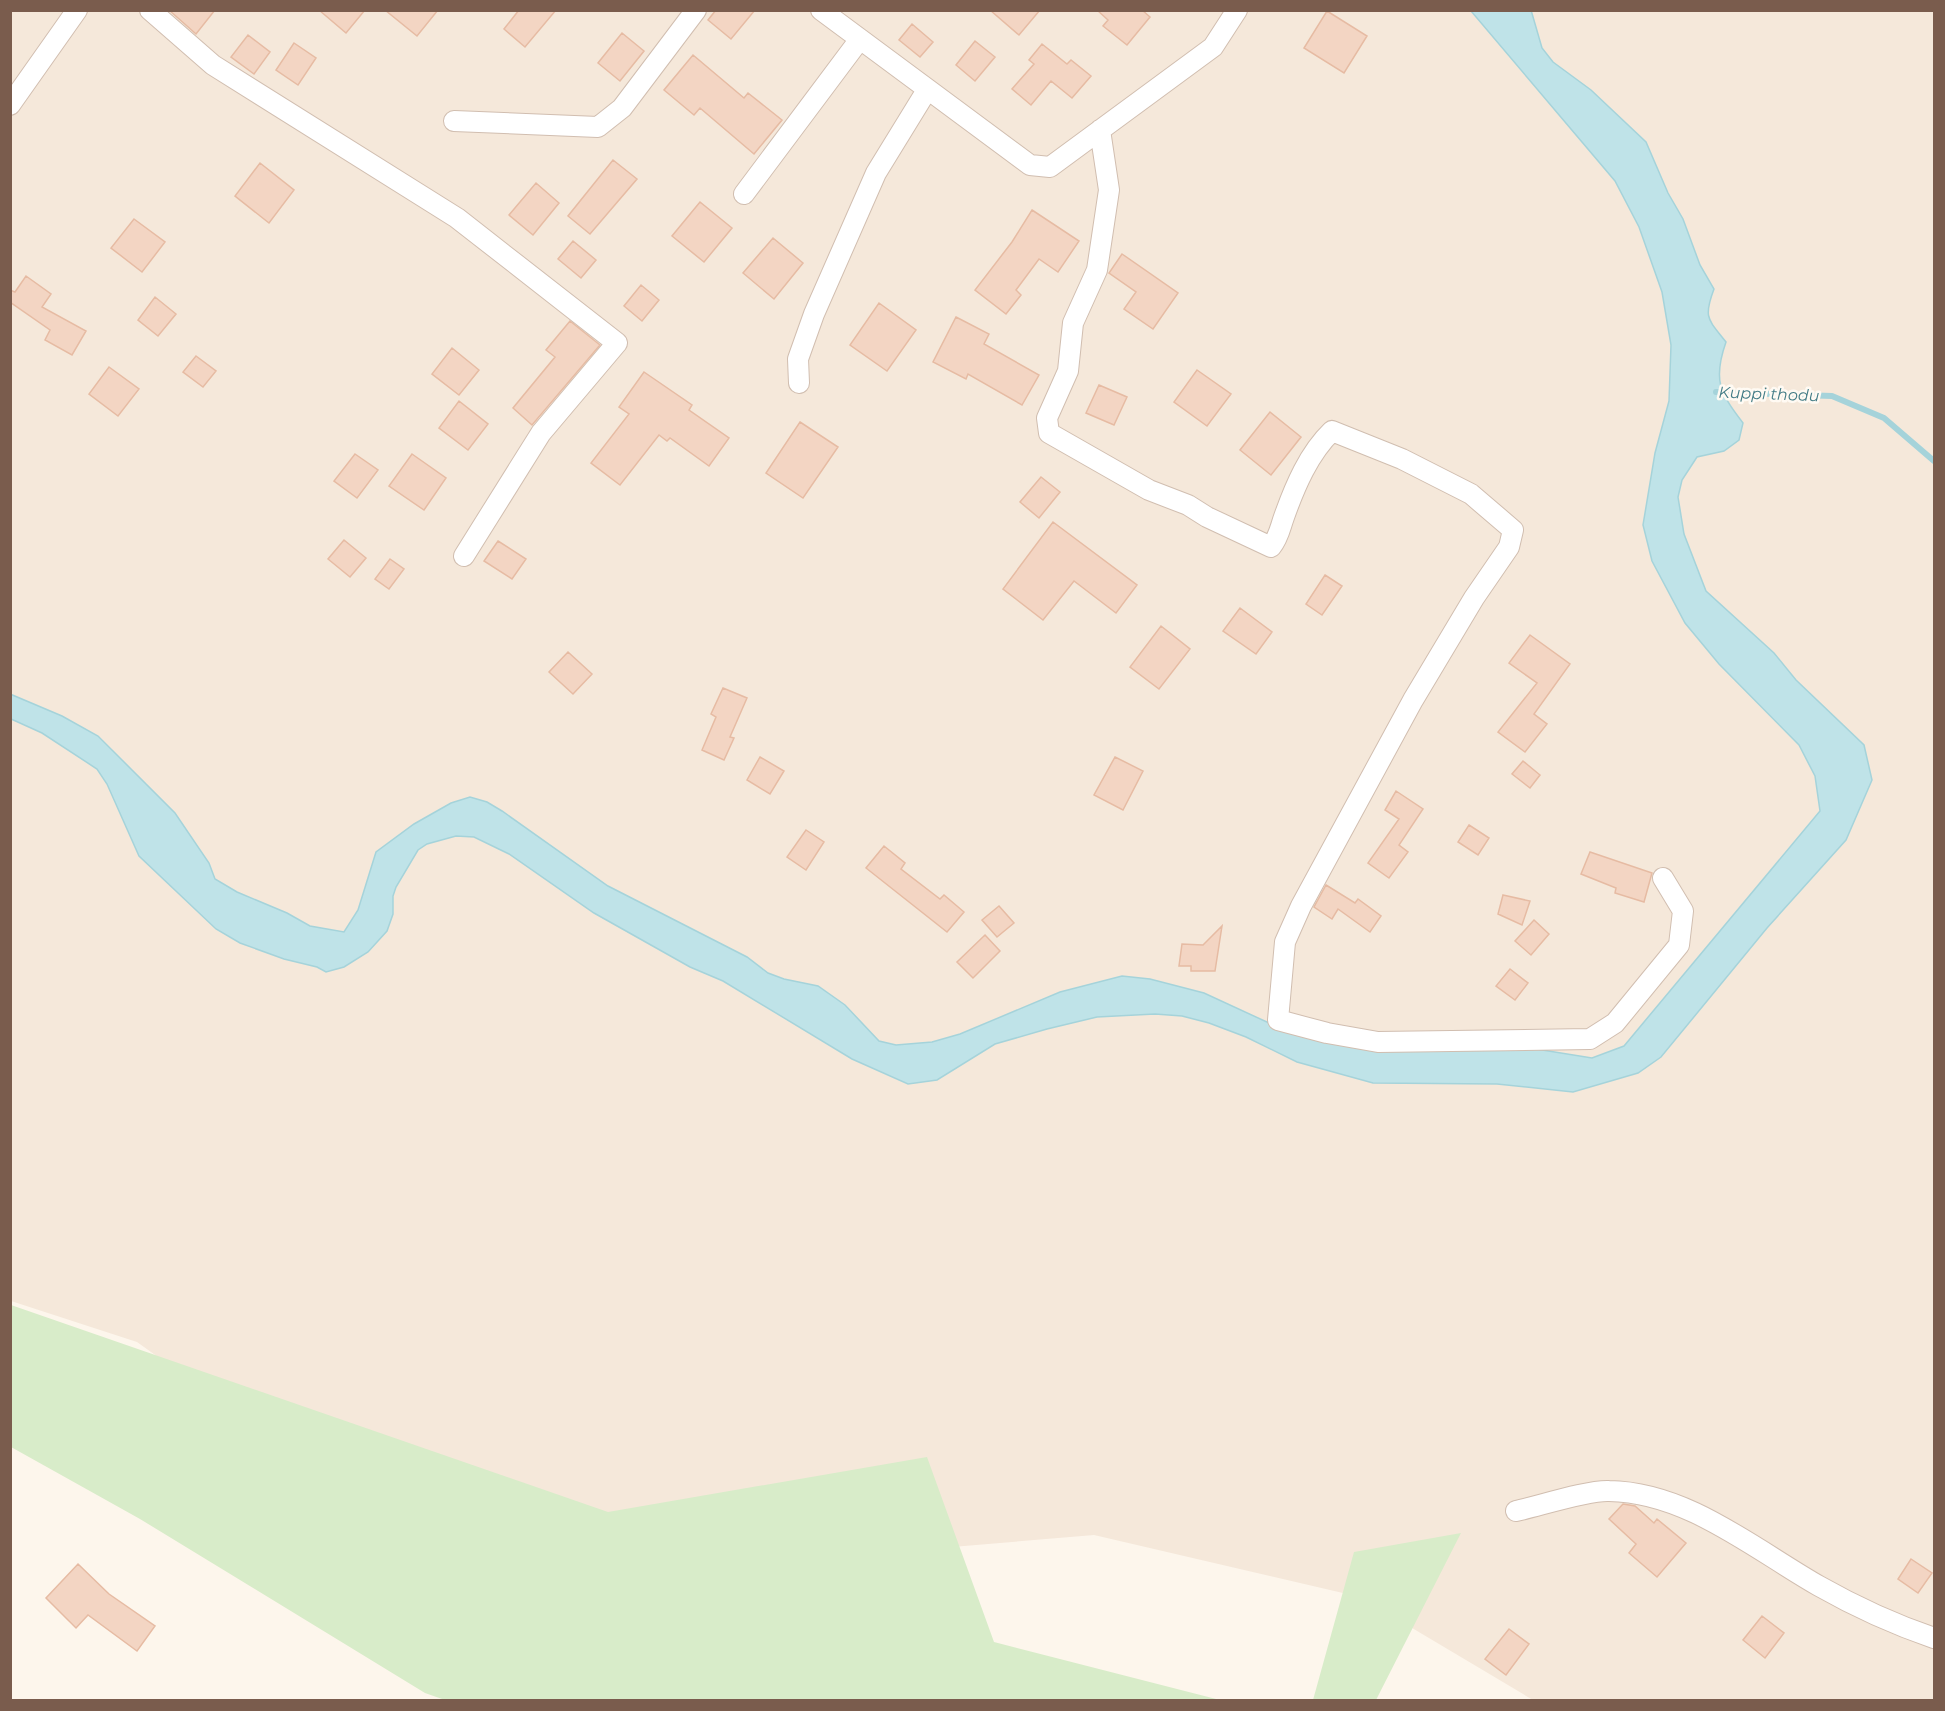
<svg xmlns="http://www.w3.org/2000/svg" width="1945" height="1711" font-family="Montserrat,sans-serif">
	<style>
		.residential { fill: #f5e8da }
		.green { fill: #d8ecc9 }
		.water { fill: #bfe3e8; stroke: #a5d3da; stroke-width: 1.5 }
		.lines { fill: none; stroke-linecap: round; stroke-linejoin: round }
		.stream { stroke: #a5d3da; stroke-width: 6 }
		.building { fill: #f3d5c3; stroke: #e6bba3; stroke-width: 1.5 }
		.minor-casing { stroke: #d1beb0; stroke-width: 22 }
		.minor { stroke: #fff; stroke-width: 20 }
		.labels { text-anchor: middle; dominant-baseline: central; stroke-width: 5; stroke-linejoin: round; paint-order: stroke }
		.water-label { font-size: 16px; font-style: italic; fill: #437c86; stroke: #fffaf3 }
	</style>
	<rect width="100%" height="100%" fill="#fdf6ec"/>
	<path class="residential" d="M 11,11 L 1934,11 L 1934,1700 L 1533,1700 L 1360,1597 L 1094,1535 L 880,1553 L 330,1480 L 137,1342 L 11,1301 Z"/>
	<path class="green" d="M 11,1305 L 608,1512 L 927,1457 L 994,1642 L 1220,1700 L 445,1700 L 425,1693 L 140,1519 L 11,1447 Z
		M 1461,1533 L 1376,1700 L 1313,1700 L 1354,1552 Z"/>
	<path class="water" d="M 1531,10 L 1542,48 L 1553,62 L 1591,90 L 1646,142 L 1668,193 L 1683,219 L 1700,265 L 1714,289 C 1703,318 1708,319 1726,342 C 1713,379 1719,392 1743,423 L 1739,440 L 1724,451 L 1697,457 L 1682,480 L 1678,497 L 1684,534 L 1706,591 L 1774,653 L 1796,680 L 1864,745 L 1872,780 L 1846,840 L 1767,928 L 1661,1057 L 1638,1073 L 1573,1092 L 1497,1084 L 1373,1083 L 1297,1062 L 1246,1037 L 1209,1023 L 1182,1016 L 1155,1014 L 1097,1017 L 1047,1029 L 995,1044 L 937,1080 L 908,1084 L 852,1059 L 723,981 L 690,967 L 594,913 L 509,854 L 474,837 L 456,836 L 427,844 L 418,850 L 396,887 L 393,896 L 393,914 L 387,931 L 368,952 L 344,967 L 326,972 L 317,967 L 284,959 L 240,943 L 216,929 L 139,856 L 107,784 L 97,769 L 42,733 L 11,719 L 10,694 L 62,716 L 98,736 L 175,813 L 209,863 L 215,879 L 237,892 L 287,913 L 310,926 L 344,932 L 358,910 L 376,852 L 414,824 L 451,803 L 470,797 L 487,802 L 502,811 L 608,886 L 747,957 L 768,973 L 784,979 L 818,986 L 845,1005 L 879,1041 L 896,1045 L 932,1042 L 960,1034 L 1060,992 L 1122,976 L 1150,979 L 1204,993 L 1269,1023 L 1536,1049 L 1592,1058 L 1624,1046 L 1820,811 L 1815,776 L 1799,745 L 1719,664 L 1685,623 L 1652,561 L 1643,525 L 1655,453 L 1669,401 L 1671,345 L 1662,292 L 1639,227 L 1615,181 L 1471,11 Z"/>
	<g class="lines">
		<path class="stream" d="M 1716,392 L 1832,396 L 1884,418 L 1934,461"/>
	</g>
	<path class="building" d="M 169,10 L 215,10 L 196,34 Z
		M 319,10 L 365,10 L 346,33 Z
		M 385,10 L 438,10 L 417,36 Z
		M 519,10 L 556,10 L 525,47 L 504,29 Z
		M 716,10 L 755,10 L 731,39 L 708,20 Z
		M 990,10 L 1040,10 L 1019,35 Z
		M 1097,10 L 1142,10 L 1150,17 L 1127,45 L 1103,26 L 1108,20 Z
		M 1327,11 L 1367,36 L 1344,73 L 1304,48 Z
		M 912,24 L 933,42 L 920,57 L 899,40 Z
		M 622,33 L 644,51 L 620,81 L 598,63 Z
		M 248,35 L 270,52 L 254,74 L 231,57 Z
		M 975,41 L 995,57 L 975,81 L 956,65 Z
		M 294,43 L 316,58 L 298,85 L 276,70 Z
		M 1042,44 L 1067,64 L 1071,60 L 1091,76 L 1072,98 L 1051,81 L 1031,105 L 1012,89 L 1034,64 L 1029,60 Z
		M 693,55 L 744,98 L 748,93 L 782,120 L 754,154 L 700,108 L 694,115 L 664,90 Z
		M 613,160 L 637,179 L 590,234 L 568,216 Z
		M 260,163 L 294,190 L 269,223 L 235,196 Z
		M 536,183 L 559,203 L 533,235 L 509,215 Z
		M 700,202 L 732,228 L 704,262 L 672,236 Z
		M 1032,210 L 1079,241 L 1058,272 L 1039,259 L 1016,290 L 1021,295 L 1006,314 L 975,290 L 1012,242 Z
		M 134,219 L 165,242 L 142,272 L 111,248 Z
		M 773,238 L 803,263 L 774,299 L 743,273 Z
		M 573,241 L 596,260 L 581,278 L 558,259 Z
		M 1122,254 L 1178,293 L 1153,329 L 1124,309 L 1136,292 L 1109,273 Z
		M 26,276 L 51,294 L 42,307 L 86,331 L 72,355 L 45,340 L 50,330 L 10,302 L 10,290 L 15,292 Z
		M 641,285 L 659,300 L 642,321 L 624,306 Z
		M 155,297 L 176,314 L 158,336 L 138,320 Z
		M 879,303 L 916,330 L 887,371 L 850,345 Z
		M 956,317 L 989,334 L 984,344 L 1039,375 L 1022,405 L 968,374 L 966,379 L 933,362 Z
		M 570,321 L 600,345 L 532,425 L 513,408 L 555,357 L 546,350 Z
		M 452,348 L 479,370 L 459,395 L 432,374 Z
		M 196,356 L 216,371 L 203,387 L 183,372 Z
		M 109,367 L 139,389 L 118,416 L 89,394 Z
		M 1197,370 L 1231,394 L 1207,426 L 1174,402 Z
		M 644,372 L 692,405 L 689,410 L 729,438 L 709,466 L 670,438 L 667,441 L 659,435 L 620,485 L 591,463 L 629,414 L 619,407 Z
		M 1099,385 L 1127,397 L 1114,425 L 1086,413 Z
		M 459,401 L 488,424 L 468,450 L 439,428 Z
		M 1270,412 L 1301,437 L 1271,475 L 1240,450 Z
		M 800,422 L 838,447 L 803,498 L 766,473 Z
		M 355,454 L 378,470 L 357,498 L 334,481 Z
		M 412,454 L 446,478 L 424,510 L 389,486 Z
		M 1041,477 L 1060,492 L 1039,518 L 1020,502 Z
		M 1053,522 L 1137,585 L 1116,613 L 1074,581 L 1043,620 L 1003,589 Z
		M 344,540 L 366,558 L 350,577 L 328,559 Z
		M 498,541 L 526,559 L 512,579 L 484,561 Z
		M 390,559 L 404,569 L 389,589 L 375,579 Z
		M 1325,575 L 1342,586 L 1322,615 L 1306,604 Z
		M 1240,608 L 1272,632 L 1256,654 L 1223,631 Z
		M 1161,626 L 1190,649 L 1159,689 L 1130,667 Z
		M 1530,635 L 1570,664 L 1534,714 L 1547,724 L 1525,752 L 1498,732 L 1537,683 L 1509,663 Z
		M 568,652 L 592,674 L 573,694 L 549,672 Z
		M 723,688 L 747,698 L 730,737 L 734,738 L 724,760 L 702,750 L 716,717 L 711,714 Z
		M 760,757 L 784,771 L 770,794 L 747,780 Z
		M 1115,757 L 1143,771 L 1123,810 L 1094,795 Z
		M 1523,761 L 1540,775 L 1530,788 L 1512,774 Z
		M 1396,791 L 1423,809 L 1399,845 L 1408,852 L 1389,878 L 1368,863 L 1399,819 L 1385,810 Z
		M 1469,825 L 1489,838 L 1478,855 L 1458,842 Z
		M 806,830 L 824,842 L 806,870 L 787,857 Z
		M 884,846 L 905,863 L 901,869 L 940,899 L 944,895 L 964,912 L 947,932 L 866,868 Z
		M 1590,852 L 1652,873 L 1644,902 L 1615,893 L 1616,888 L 1581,874 Z
		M 1326,885 L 1355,903 L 1358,899 L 1381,916 L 1370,932 L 1338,909 L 1332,919 L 1314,907 Z
		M 1503,895 L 1530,901 L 1522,925 L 1498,914 Z
		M 999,906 L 1014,923 L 997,937 L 982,920 Z
		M 1534,920 L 1549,934 L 1531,955 L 1515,941 Z
		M 1222,926 L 1215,971 L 1191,971 L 1191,966 L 1179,966 L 1182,944 L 1203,945 Z
		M 985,935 L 1000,951 L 973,978 L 957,962 Z
		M 1510,969 L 1528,983 L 1515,1000 L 1496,986 Z
		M 1623,1504 L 1635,1506 L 1654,1523 L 1657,1519 L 1686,1543 L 1657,1577 L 1629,1553 L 1636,1544 L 1609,1519 Z
		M 1911,1559 L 1932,1573 L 1918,1593 L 1898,1579 Z
		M 78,1564 L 109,1594 L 155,1626 L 137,1651 L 88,1615 L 76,1628 L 46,1598 Z
		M 1762,1616 L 1784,1633 L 1765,1658 L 1743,1640 Z
		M 1509,1629 L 1529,1644 L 1506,1675 L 1485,1659 Z"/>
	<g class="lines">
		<g class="minor-casing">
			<path id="minor" d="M 150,10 L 213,65 L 457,218 L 617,343 L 541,433 L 464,556
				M 821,10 L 1030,165 L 1050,167 L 1213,47 L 1237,10
				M 10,105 L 77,10
				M 454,121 L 598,127 L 622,108 L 696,10
				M 1100,130 L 1109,190 L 1097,270 L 1073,323 L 1068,371 L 1047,418 L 1049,433 L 1149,490 L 1188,505 L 1207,517 L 1271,547 C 1279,537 1280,528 1284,517 C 1295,486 1309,453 1332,431 L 1402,459 L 1471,494 L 1513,530 L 1509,547 L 1474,598 L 1413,700 L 1301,906 L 1285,942 L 1278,1020 L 1327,1033 L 1378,1042 L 1590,1039 L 1615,1023 L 1679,945 L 1683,911 L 1663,878
				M 744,194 L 860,39
				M 799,383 L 798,359 L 814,314 L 876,173 L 927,90
				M 1516,1511 C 1539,1506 1588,1490 1609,1491 C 1687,1492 1754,1549 1819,1586 C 1856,1607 1893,1624 1934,1638"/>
		</g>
		<use href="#minor" class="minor"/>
	</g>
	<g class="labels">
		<g class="water-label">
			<text transform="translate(1769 394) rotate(2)">Kuppi thodu</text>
		</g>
	</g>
	<rect width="1945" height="1711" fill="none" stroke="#7a5c4d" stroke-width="24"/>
</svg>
